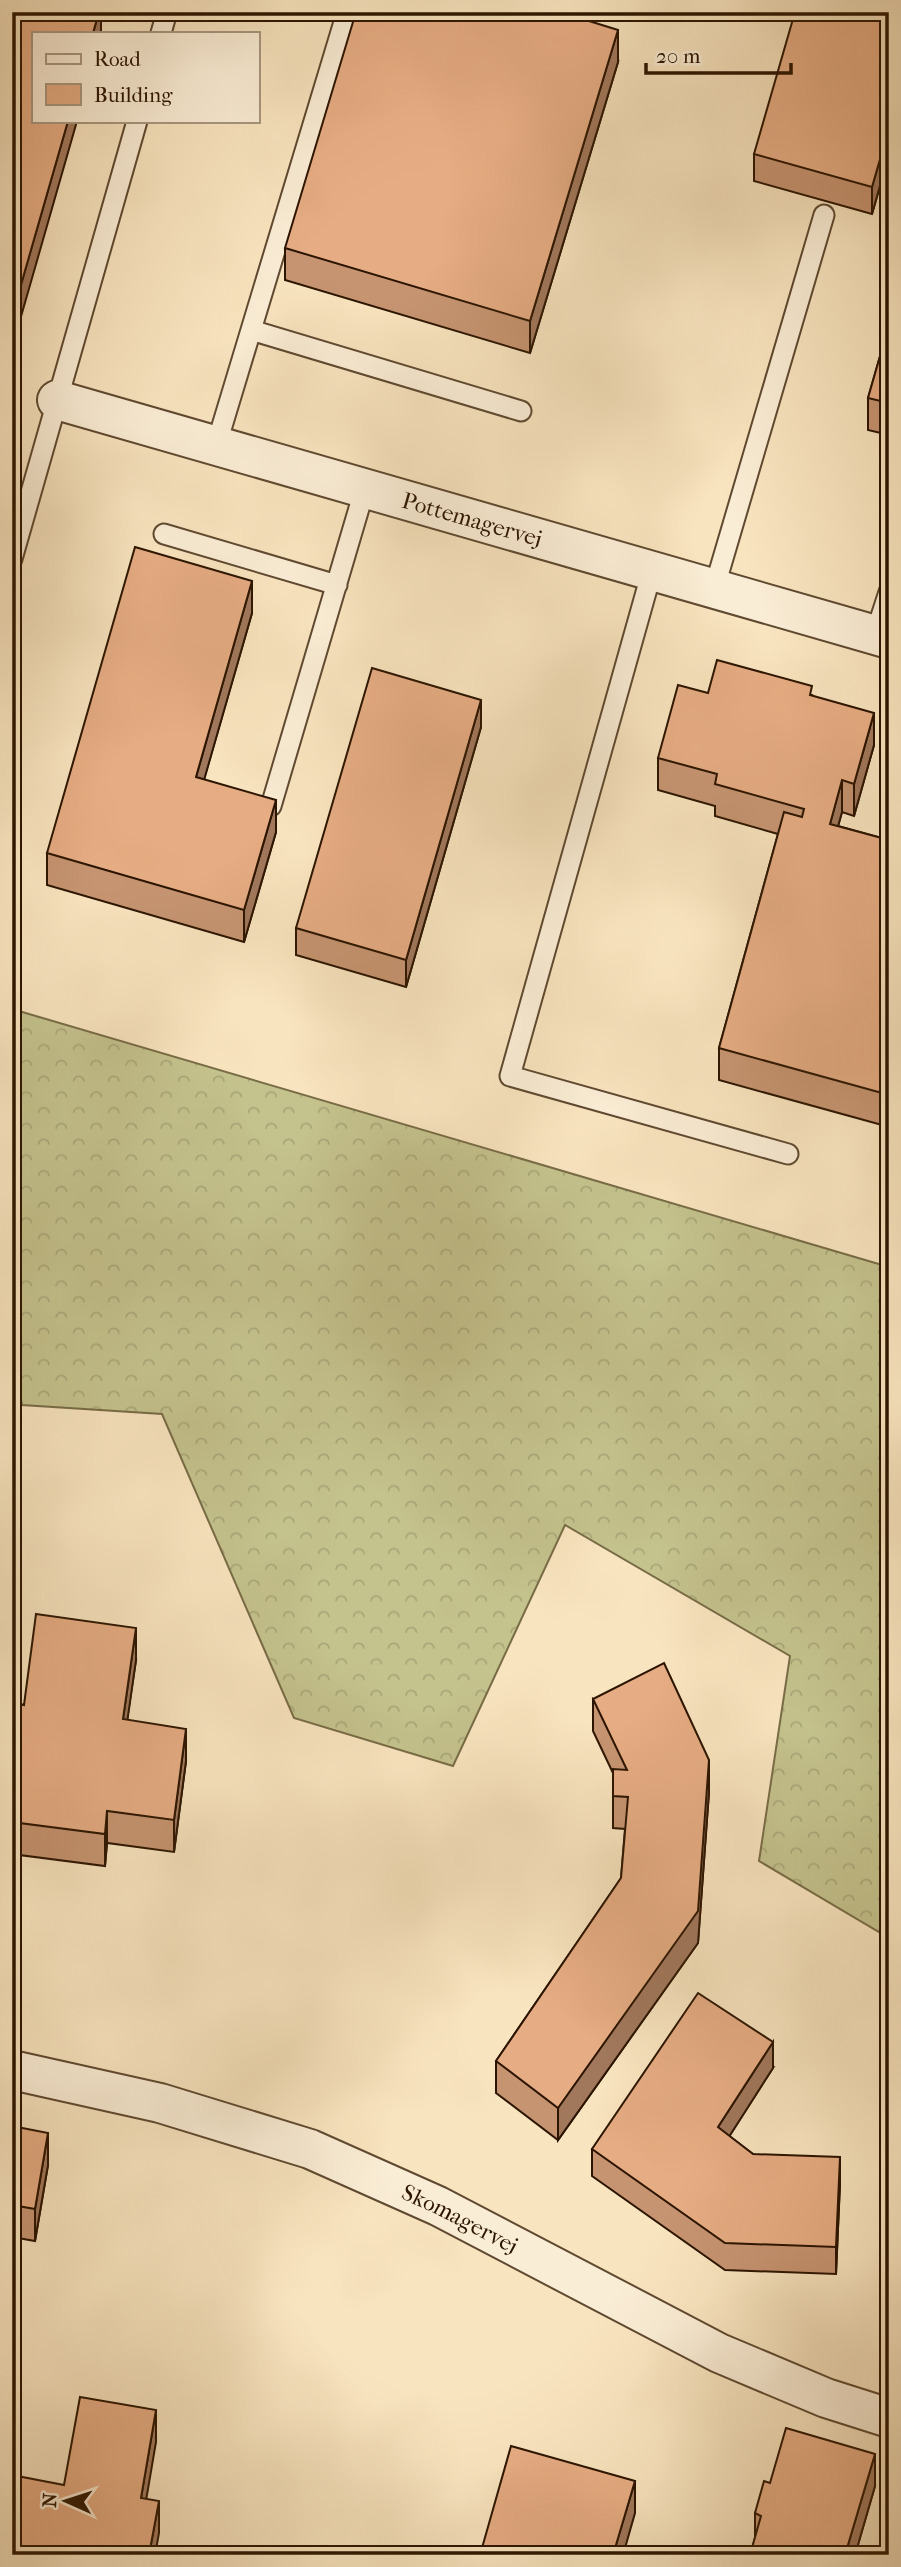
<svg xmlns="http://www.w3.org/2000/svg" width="901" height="2567" font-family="'IM FELL French Canon',serif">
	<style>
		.forest { fill: url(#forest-crowns); stroke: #786c46; stroke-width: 2 }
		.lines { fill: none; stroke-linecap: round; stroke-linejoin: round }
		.service-casing { stroke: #5f4930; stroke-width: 23 }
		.minor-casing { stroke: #5f4930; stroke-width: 42 }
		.service { stroke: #faedd5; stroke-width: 19 }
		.minor { stroke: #faedd5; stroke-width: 38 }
		.wall { fill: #c69471; stroke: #2c1500; stroke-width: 2 }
		.shaded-wall { fill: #a1785c; stroke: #2c1500; stroke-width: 2 }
		.building { fill: #e6ac83; stroke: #2c1500; stroke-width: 2 }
		.labels { text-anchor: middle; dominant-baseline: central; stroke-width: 5; stroke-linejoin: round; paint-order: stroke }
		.street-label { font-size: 23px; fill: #2c1500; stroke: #faedd5 }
	</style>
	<defs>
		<pattern id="forest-crowns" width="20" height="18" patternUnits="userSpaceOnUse" patternTransform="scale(1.75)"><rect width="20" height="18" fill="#c4c28d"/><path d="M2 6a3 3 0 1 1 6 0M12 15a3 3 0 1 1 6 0" fill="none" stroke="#a9a678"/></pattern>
	</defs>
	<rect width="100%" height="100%" fill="#f8e4bf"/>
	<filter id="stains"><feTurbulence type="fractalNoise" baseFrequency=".00286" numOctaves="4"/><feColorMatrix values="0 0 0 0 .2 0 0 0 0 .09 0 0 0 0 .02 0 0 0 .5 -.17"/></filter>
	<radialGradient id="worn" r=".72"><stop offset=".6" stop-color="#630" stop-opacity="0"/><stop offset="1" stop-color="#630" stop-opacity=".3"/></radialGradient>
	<path class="forest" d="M 12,1009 L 889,1267 L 889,1938 L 759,1861 L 790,1656 L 565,1525 L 453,1766 L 294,1718 L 162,1414 L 22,1405 L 12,1355 Z"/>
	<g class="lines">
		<g class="service-casing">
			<path id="service" d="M 161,33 L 167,12
				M 251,330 L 521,411
				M 216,446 L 347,12
				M 164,534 L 337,585
				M 12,559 L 137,121
				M 652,571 L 510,1076 L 788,1154
				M 714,589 L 824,215
				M 875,635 L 889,592
				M 271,806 L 365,488"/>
		</g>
		<g class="minor-casing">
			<g id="minor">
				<path id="s1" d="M 57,400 L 889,639"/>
				<path id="s2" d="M 12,2070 L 160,2103 L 310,2149 L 438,2206 L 719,2353 L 826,2398 L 889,2418"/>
			</g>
		</g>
		<use href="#service" class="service"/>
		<use href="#minor" class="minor"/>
	</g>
	<path class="wall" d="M 889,21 L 889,154 L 872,214 L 754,181 L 754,154 Z
		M 618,62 L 530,353 L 285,280 L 285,248 Z
		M 889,325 L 889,435 L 868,430 L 868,398 Z
		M 252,613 L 204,779 L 276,832 L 244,942 L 47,885 L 47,853 Z
		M 708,693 L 812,695 L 874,745 L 854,816 L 842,812 L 838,826 L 889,840 L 889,1101 L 882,1125 L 719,1080 L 719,1048 L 778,834 L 715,816 L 715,806 L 658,790 L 658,758 Z
		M 481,727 L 406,987 L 296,955 L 296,928 Z
		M 136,1660 L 127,1720 L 186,1761 L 174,1852 L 107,1843 L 105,1866 L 12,1854 L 12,1703 L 24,1705 Z
		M 593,1699 L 709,1792 L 698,1943 L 558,2140 L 496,2093 L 496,2061 L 621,1878 L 625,1829 L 613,1828 L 613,1773 L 593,1731 Z
		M 773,2068 L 729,2136 L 753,2154 L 840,2183 L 836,2274 L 725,2270 L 592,2176 L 592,2149 Z
		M 12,2126 L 48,2165 L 35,2241 L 12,2237 Z
		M 889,2212 L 889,2328 L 884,2328 L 884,2301 Z
		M 770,2483 L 875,2486 L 855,2555 L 750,2555 L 755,2538 L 755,2513 Z"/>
	<path class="shaded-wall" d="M 99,12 L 101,12 L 101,33 L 93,33 Z
		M 618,30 L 618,62 L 530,353 L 530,321 Z
		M 68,121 L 77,121 L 12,348 L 12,316 Z
		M 889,128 L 889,154 L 872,214 L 872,187 Z
		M 252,581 L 252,613 L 196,808 L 196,777 Z
		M 481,700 L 481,727 L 406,987 L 406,960 Z
		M 874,713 L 874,745 L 854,816 L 854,784 Z
		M 842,780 L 842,812 L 830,855 L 830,824 Z
		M 276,800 L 276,832 L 244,942 L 244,910 Z
		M 889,1069 L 889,1101 L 882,1125 L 882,1093 Z
		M 136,1628 L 136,1660 L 123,1751 L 123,1719 Z
		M 186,1729 L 186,1761 L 174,1852 L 174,1820 Z
		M 709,1760 L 709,1792 L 698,1943 L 558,2140 L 558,2108 Z
		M 107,1811 L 107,1843 L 105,1866 L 105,1834 Z
		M 773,2042 L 773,2068 L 718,2154 L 718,2127 Z
		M 48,2133 L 48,2165 L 35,2241 L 35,2209 Z
		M 840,2157 L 840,2183 L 836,2274 L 836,2247 Z
		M 156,2410 L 156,2442 L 141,2530 L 141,2498 Z
		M 875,2454 L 875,2486 L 855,2555 L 845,2555 Z
		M 635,2481 L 635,2513 L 623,2555 L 613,2555 Z
		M 159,2501 L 159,2533 L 155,2555 L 149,2555 Z"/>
	<path class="building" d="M 12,12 L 99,12 L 93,33 L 33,33 L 33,121 L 68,121 L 12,316 Z
		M 356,12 L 560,12 L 618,30 L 530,321 L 285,248 Z
		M 795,12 L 857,12 L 889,21 L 889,128 L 872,187 L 754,154 Z
		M 889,325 L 889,403 L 868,398 Z
		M 135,547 L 252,581 L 196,777 L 276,800 L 244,910 L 47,853 Z
		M 717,660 L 812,686 L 810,695 L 874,713 L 854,784 L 842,780 L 830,824 L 889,840 L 889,1069 L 882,1093 L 719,1048 L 784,812 L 802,817 L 804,809 L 715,784 L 717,774 L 658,758 L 678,685 L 708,693 Z
		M 372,668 L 481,700 L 406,960 L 296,928 Z
		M 36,1614 L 136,1628 L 123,1719 L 186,1729 L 174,1820 L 107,1811 L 105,1834 L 12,1822 L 12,1703 L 24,1705 Z
		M 664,1663 L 709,1760 L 698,1911 L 558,2108 L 496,2061 L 621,1878 L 628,1797 L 613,1796 L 613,1769 L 627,1770 L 593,1699 Z
		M 698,1993 L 773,2042 L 718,2127 L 753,2154 L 840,2157 L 836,2247 L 725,2243 L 592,2149 Z
		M 12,2126 L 48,2133 L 35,2209 L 12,2205 Z
		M 887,2211 L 889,2212 L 889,2301 L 884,2301 Z
		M 80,2397 L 156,2410 L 141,2498 L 159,2501 L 149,2555 L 12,2555 L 12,2475 L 64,2485 Z
		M 786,2428 L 875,2454 L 845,2555 L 750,2555 L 761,2516 L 755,2513 L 764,2481 L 770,2483 Z
		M 511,2446 L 635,2481 L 613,2555 L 480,2555 Z"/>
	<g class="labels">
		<g class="street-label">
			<text stroke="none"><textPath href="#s1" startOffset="432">Pottemagervej</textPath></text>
			<text stroke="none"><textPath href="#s2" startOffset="474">Skomagervej</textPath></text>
		</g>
	</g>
	<rect width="901" height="2567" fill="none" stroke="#f8e4bf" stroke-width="42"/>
	<rect x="14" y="14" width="873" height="2539" fill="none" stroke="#2c1500" stroke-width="3.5"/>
	<rect x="21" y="21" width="859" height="2525" fill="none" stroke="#2c1500" stroke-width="2"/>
	<rect x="32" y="32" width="228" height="91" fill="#faedd5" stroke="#a89780" stroke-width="2"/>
	<rect x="46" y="54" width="35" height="10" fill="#faedd5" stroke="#a89780" stroke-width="2"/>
	<text x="94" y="66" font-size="21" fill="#2c1500">Road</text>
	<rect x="46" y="84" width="35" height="21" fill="#e6ac83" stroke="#a89780" stroke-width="2"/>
	<text x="94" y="102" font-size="21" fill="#2c1500">Building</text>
	<g transform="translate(66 2501) rotate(273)" stroke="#faedd5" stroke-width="5" paint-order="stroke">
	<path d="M0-5L12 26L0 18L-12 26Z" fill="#2c1500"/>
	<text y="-10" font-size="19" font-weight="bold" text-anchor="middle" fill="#2c1500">N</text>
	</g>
	<path d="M646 63v10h145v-10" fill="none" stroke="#2c1500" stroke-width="3.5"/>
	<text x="656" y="63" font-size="21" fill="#2c1500" stroke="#faedd5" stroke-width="5" paint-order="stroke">20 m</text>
	<rect width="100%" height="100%" filter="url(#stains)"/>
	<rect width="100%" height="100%" fill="url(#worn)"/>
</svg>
